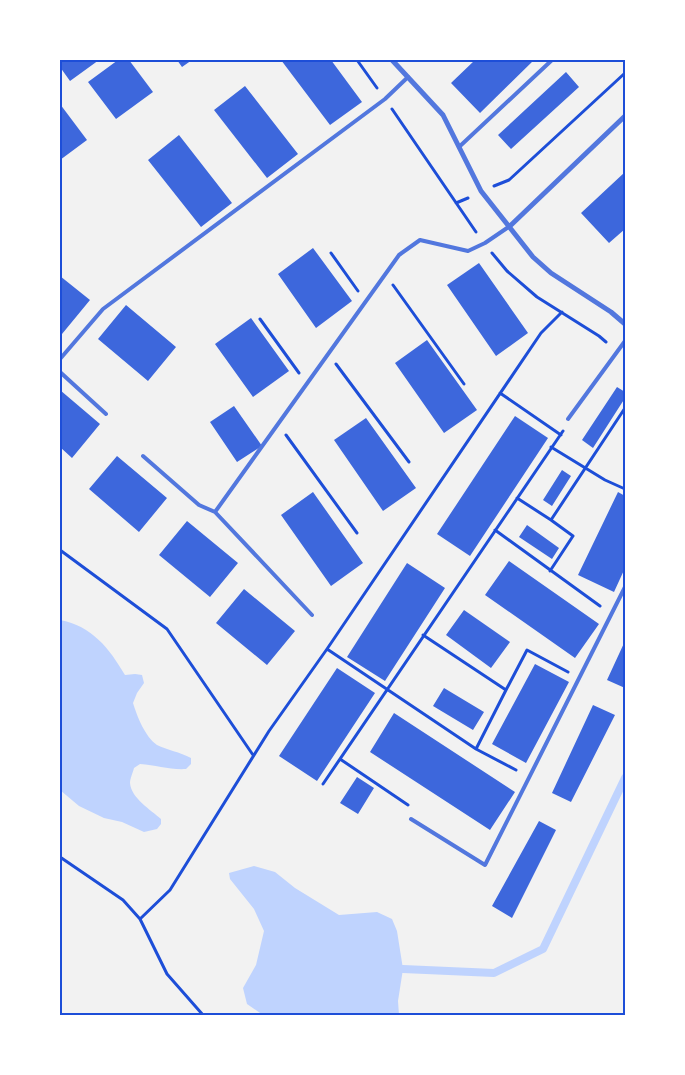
<svg xmlns="http://www.w3.org/2000/svg" width="685" height="1075" font-family="'Roboto Serif',serif">
	<style>
		.water { fill: #bfd3fe }
		.lines { fill: none; stroke-linecap: round; stroke-linejoin: round }
		.stream { stroke: #bfd3fe; stroke-width: 8 }
		.building { fill: #3d67dc }
		.path { stroke: #1d4ed8; stroke-width: 3 }
		.service { stroke: #5277de; stroke-width: 4 }
		.minor { stroke: #5277de; stroke-width: 5 }
		.neatline { fill: none; stroke: #1d4ed8; stroke-width: 2 }
	</style>
	<rect width="100%" height="100%" fill="#f2f2f2"/>
	<path class="water" d="M 60,620 C 92,626 109,648 125,675 L 135,674 L 142,675 L 144,683 L 137,693 L 133,703 C 137,716 145,737 157,745 C 167,750 180,752 191,758 L 191,764 L 186,769 C 170,770 156,765 140,764 L 134,768 C 133,772 130,779 130,783 C 131,798 151,810 161,819 L 161,824 L 157,829 L 144,832 L 122,822 L 104,818 L 79,806 L 60,790 Z
		M 254,866 L 275,872 L 295,888 L 339,915 L 377,912 L 392,919 L 397,931 L 403,969 L 398,1001 L 399,1015 L 263,1015 L 247,1004 L 243,988 L 256,965 L 264,931 L 254,909 L 230,879 L 229,873 Z"/>
	<g class="lines">
		<path class="stream" d="M 403,969 L 494,973 L 543,949 L 625,778"/>
	</g>
	<path class="building" d="M 60,60 L 99,60 L 70,81 L 60,67 Z
		M 118,60 L 129,60 L 153,92 L 116,119 L 88,82 Z
		M 177,60 L 192,60 L 182,67 Z
		M 281,60 L 331,60 L 362,102 L 330,125 Z
		M 475,60 L 534,60 L 480,113 L 451,83 Z
		M 566,72 L 579,87 L 511,149 L 498,135 Z
		M 245,86 L 298,154 L 267,178 L 214,110 Z
		M 60,104 L 87,140 L 60,160 Z
		M 179,135 L 232,203 L 201,227 L 148,160 Z
		M 625,172 L 625,229 L 609,243 L 581,213 Z
		M 313,248 L 352,301 L 316,328 L 278,274 Z
		M 479,263 L 528,333 L 496,356 L 447,285 Z
		M 60,276 L 90,300 L 62,334 L 60,333 Z
		M 126,305 L 176,347 L 148,381 L 98,339 Z
		M 251,318 L 289,371 L 253,397 L 215,344 Z
		M 427,340 L 477,410 L 444,433 L 395,363 Z
		M 617,387 L 625,392 L 625,398 L 593,448 L 582,440 Z
		M 60,390 L 100,424 L 72,458 L 60,447 Z
		M 234,406 L 262,446 L 237,462 L 210,422 Z
		M 515,416 L 548,438 L 470,556 L 437,534 Z
		M 366,418 L 416,488 L 383,511 L 334,440 Z
		M 117,456 L 167,498 L 139,532 L 89,489 Z
		M 562,470 L 571,476 L 552,506 L 543,500 Z
		M 313,492 L 363,563 L 331,586 L 281,515 Z
		M 618,492 L 625,496 L 625,568 L 614,592 L 578,575 Z
		M 187,521 L 238,563 L 210,597 L 159,555 Z
		M 527,525 L 559,548 L 552,559 L 519,537 Z
		M 509,561 L 599,624 L 575,658 L 485,595 Z
		M 407,563 L 445,588 L 385,681 L 347,657 Z
		M 244,589 L 295,631 L 267,665 L 216,623 Z
		M 464,610 L 510,642 L 491,668 L 446,635 Z
		M 625,641 L 625,688 L 607,680 Z
		M 535,664 L 569,682 L 526,763 L 492,744 Z
		M 337,668 L 375,693 L 317,781 L 279,756 Z
		M 444,688 L 484,712 L 473,730 L 433,706 Z
		M 593,705 L 615,715 L 571,802 L 552,793 Z
		M 394,713 L 515,792 L 490,830 L 370,752 Z
		M 357,777 L 374,788 L 358,814 L 340,803 Z
		M 539,821 L 556,830 L 512,918 L 492,906 Z"/>
	<g class="lines">
		<path class="path" d="M 357,60 L 377,88
			M 392,109 L 476,232
			M 494,186 L 509,180 L 625,73
			M 456,203 L 468,198
			M 331,253 L 358,291
			M 492,253 L 507,271 L 537,297 L 599,336 L 606,342
			M 393,285 L 464,384
			M 260,319 L 299,373
			M 336,364 L 409,462
			M 500,393 L 561,435
			M 286,435 L 357,533
			M 551,447 L 605,480 L 625,489
			M 517,498 L 551,520 L 625,408
			M 495,530 L 600,606
			M 60,550 L 167,629 L 253,755
			M 550,571 L 573,536 L 551,520
			M 423,635 L 506,690 L 527,650 L 568,672
			M 327,649 L 476,749
			M 506,690 L 476,749 L 516,770
			M 340,759 L 408,805
			M 323,784 L 563,431
			M 60,857 L 123,900 L 140,919 L 167,974 L 203,1015
			M 140,919 L 170,890 L 269,731 L 327,649 L 541,333 L 562,312"/>
		<path class="service" d="M 459,147 L 552,60
			M 60,359 L 103,309 L 385,99 L 408,77
			M 60,372 L 106,414
			M 568,419 L 625,341
			M 143,456 L 199,505 L 215,512 L 399,255 L 420,240 L 468,251 L 485,243 L 510,226
			M 215,512 L 312,615
			M 411,819 L 485,865 L 625,587"/>
		<path class="minor" d="M 392,60 L 443,115 L 481,191 L 533,257 L 551,273 L 611,312 L 625,324
			M 510,226 L 625,116"/>
	</g>
	<rect width="685" height="1075" fill="none" stroke="#ffffff" stroke-width="122"/>
	<rect x="61" y="61" width="563" height="953" class="neatline"/>
</svg>
